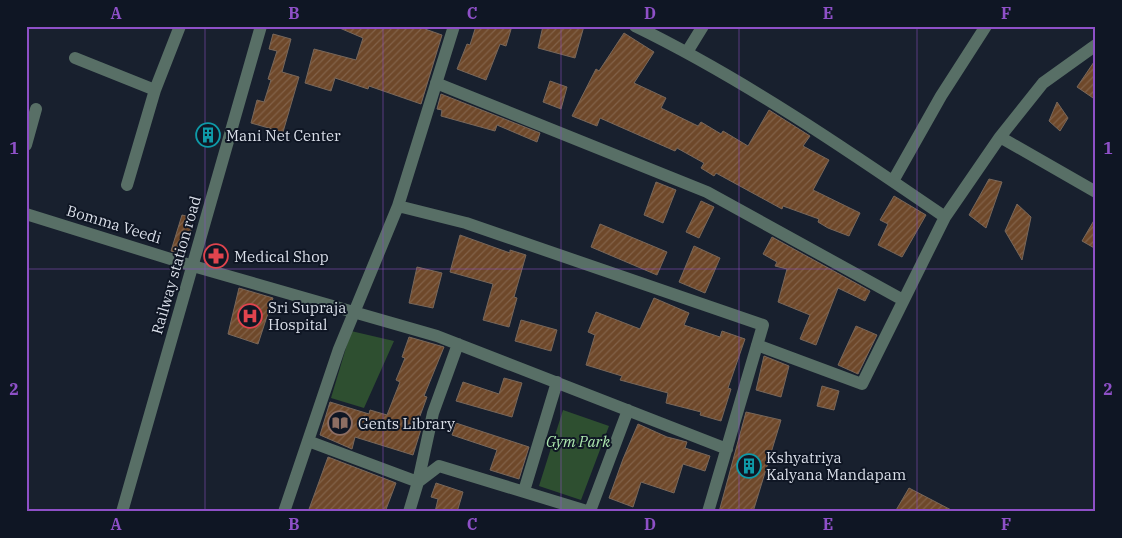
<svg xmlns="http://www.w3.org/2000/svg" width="1122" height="538" font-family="'IBM Plex Serif',serif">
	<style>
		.green { fill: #2e4f30 }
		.building { fill: url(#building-hatch); stroke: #78675a }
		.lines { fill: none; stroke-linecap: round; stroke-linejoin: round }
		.minor { stroke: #586f66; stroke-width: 12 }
		.grid { fill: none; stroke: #8e50c7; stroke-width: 1; stroke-opacity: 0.55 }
		.labels { text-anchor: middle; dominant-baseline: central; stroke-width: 4; stroke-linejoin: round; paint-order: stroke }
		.poi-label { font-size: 15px; fill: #dadfe9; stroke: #0f1624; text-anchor: start }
		.street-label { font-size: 15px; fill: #dadfe9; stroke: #0f1624 }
		.park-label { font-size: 15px; font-style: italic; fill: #ade8af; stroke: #0f1624 }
		.neatline { fill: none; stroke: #8e50c7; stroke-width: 2 }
		.grid-label { font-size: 16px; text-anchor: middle; font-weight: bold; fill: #8e50c7 }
	</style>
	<defs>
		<pattern id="building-hatch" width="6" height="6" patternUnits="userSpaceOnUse" patternTransform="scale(1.25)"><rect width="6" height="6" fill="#6e482a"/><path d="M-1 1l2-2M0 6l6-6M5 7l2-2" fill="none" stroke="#826249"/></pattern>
	</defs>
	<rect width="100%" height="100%" fill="#18202e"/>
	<path class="green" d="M 351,331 L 394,341 L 364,408 L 331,398 Z
		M 563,410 L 609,426 L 581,500 L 539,486 Z"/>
	<path class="building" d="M 335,26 L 426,26 L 425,29 L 442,35 L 421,104 L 369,86 L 368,89 L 335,78 L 331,91 L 305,83 L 314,49 L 356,60 L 363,38 Z
		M 476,26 L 512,26 L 506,46 L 500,44 L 486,80 L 457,69 L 467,44 L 470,45 Z
		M 543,26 L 584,26 L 575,58 L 538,48 Z
		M 624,33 L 654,52 L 634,83 L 666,98 L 661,108 L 698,126 L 701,122 L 721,134 L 723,131 L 748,146 L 769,110 L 810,136 L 803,146 L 829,160 L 813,190 L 860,213 L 849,236 L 828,228 L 818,222 L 819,219 L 783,206 L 782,209 L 716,173 L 714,176 L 701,168 L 704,163 L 677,148 L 675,151 L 600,118 L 597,126 L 572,116 L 596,69 L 599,71 Z
		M 273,34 L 291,39 L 282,72 L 299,77 L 283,132 L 251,123 L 257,100 L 264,102 L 271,80 L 268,79 L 277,51 L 269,49 Z
		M 1096,59 L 1096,100 L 1077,87 Z
		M 550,81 L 567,87 L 561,109 L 543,102 Z
		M 441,94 L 540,133 L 537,142 L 497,125 L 495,131 L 441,116 L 442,110 L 437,109 Z
		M 1057,102 L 1068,118 L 1060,131 L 1049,121 Z
		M 989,179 L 1002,182 L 986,228 L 969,215 Z
		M 656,182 L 676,190 L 663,223 L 644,215 Z
		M 894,196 L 926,215 L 902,257 L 878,245 L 888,224 L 880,220 Z
		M 701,201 L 714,207 L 699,238 L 686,232 Z
		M 1017,204 L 1031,217 L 1022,260 L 1005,231 Z
		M 182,215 L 194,218 L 185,255 L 171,251 Z
		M 1096,217 L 1096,249 L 1082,241 Z
		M 600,224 L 667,252 L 657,275 L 591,247 Z
		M 460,235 L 510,253 L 510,250 L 526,255 L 514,297 L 517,298 L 509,327 L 483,320 L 493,284 L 450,272 Z
		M 772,237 L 870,291 L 865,301 L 838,288 L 816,345 L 800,339 L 810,315 L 778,302 L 787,269 L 775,266 L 777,262 L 763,254 Z
		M 694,246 L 720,258 L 705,293 L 679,282 Z
		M 210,247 L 227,252 L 224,265 L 206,261 Z
		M 417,267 L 442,273 L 433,308 L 409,303 Z
		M 239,288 L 273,298 L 258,344 L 228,334 Z
		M 654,298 L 689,313 L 684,325 L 720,337 L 722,331 L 745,339 L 728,388 L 731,389 L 721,421 L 700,415 L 701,412 L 666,403 L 668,393 L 620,380 L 622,376 L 586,365 L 595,335 L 588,332 L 596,312 L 640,329 Z
		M 521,320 L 557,330 L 551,351 L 515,341 Z
		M 856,326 L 877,335 L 858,374 L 838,365 Z
		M 409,337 L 444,347 L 424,396 L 427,397 L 417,424 L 422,426 L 413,455 L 355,437 L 352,449 L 320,435 L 330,402 L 369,414 L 370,410 L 387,415 L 400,382 L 396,380 L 405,358 L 402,357 Z
		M 764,356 L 789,366 L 781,397 L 756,390 Z
		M 504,378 L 522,383 L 512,417 L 456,401 L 463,382 L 499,394 Z
		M 822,386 L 839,391 L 834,410 L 817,406 Z
		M 746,412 L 781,420 L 753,512 L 719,512 Z
		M 456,423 L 529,447 L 519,479 L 490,470 L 497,450 L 452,435 Z
		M 638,424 L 667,437 L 687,442 L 685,448 L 710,456 L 705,471 L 683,464 L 674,493 L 641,482 L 633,507 L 609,498 L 623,459 Z
		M 328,457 L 396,483 L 385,512 L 308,512 Z
		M 436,483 L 463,492 L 457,512 L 435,512 L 438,499 L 431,497 Z
		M 909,488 L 955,512 L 895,512 Z"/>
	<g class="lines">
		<path class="minor" d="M 635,26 C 742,78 846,149 945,217 L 862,384 L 757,345
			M 687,52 L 703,26
			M 75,58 L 155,90
			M 436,83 L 707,192 L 903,300
			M 1000,137 L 1096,192
			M 26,145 L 36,109
			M 893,181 L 941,96 L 986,26
			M 127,185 L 155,90 L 180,26
			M 398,206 L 466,223 L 763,325 L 708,512
			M 26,214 L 193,266 L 437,336 L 727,449
			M 945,217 L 1000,137 L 1043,83 L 1096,45
			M 308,441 L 418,482 L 409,512
			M 418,482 L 439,466 L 590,512
			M 418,482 L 433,413 L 458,344
			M 524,491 L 557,382
			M 590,511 L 628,410
			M 122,512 L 261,26
			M 284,512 L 339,349 L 398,206 L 454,26"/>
	</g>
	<path class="grid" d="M 205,26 L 205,512M 383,26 L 383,512M 561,26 L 561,512M 739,26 L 739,512M 917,26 L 917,512M 26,269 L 1096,269"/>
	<defs>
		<g id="building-ring" transform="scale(1.25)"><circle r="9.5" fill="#0f1624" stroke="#0f9aa8" stroke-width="1.5"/><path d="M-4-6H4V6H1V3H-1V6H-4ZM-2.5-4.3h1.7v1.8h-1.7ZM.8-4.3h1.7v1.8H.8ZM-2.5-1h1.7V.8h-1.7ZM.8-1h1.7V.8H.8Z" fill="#0f9aa8"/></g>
		<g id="pharmacy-ring" transform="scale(1.25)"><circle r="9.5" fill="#0f1624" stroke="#e0444e" stroke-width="1.5"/><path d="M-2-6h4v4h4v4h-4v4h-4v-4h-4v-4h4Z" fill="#e0444e"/></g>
		<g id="hospital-ring" transform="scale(1.25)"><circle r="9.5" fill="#0f1624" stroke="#e0444e" stroke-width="1.5"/><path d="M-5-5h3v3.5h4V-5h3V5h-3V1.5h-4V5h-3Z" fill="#e0444e"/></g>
		<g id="library-ring" transform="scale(1.25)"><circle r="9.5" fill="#0f1624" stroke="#8d6e63" stroke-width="1.5"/><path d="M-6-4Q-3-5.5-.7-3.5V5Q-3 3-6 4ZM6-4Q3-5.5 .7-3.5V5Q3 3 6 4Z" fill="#8d6e63"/></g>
	</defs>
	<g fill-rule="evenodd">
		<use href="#building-ring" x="208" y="135"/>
		<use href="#pharmacy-ring" x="216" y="256"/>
		<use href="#hospital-ring" x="250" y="316"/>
		<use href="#library-ring" x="340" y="423"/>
		<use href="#building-ring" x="749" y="466"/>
	</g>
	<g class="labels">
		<g class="poi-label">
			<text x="226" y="135">Mani Net Center</text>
			<text x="234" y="256">Medical Shop</text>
			<text x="268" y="307">Sri Supraja<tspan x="268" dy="17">Hospital</tspan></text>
			<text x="358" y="423">Gents Library</text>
			<text x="766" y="457">Kshyatriya<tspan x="766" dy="17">Kalyana Mandapam</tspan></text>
		</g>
		<g class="street-label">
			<text transform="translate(114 224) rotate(17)">Bomma Veedi</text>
			<text transform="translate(176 265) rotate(-74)">Railway station road</text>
		</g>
		<g class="park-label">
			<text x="578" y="441">Gym Park</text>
		</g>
	</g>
	<rect width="1122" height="538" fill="none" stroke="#0f1624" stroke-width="55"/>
	<rect x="28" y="28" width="1066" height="482" class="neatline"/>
	<g class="grid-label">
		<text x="116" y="19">A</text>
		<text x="294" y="19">B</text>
		<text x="472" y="19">C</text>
		<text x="650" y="19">D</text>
		<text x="828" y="19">E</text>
		<text x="1006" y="19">F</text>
		<text x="14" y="154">1</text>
		<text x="1108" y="154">1</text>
		<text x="14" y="395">2</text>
		<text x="1108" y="395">2</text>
		<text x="116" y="530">A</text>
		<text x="294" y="530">B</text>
		<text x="472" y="530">C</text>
		<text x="650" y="530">D</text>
		<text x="828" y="530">E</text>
		<text x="1006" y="530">F</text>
	</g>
</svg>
